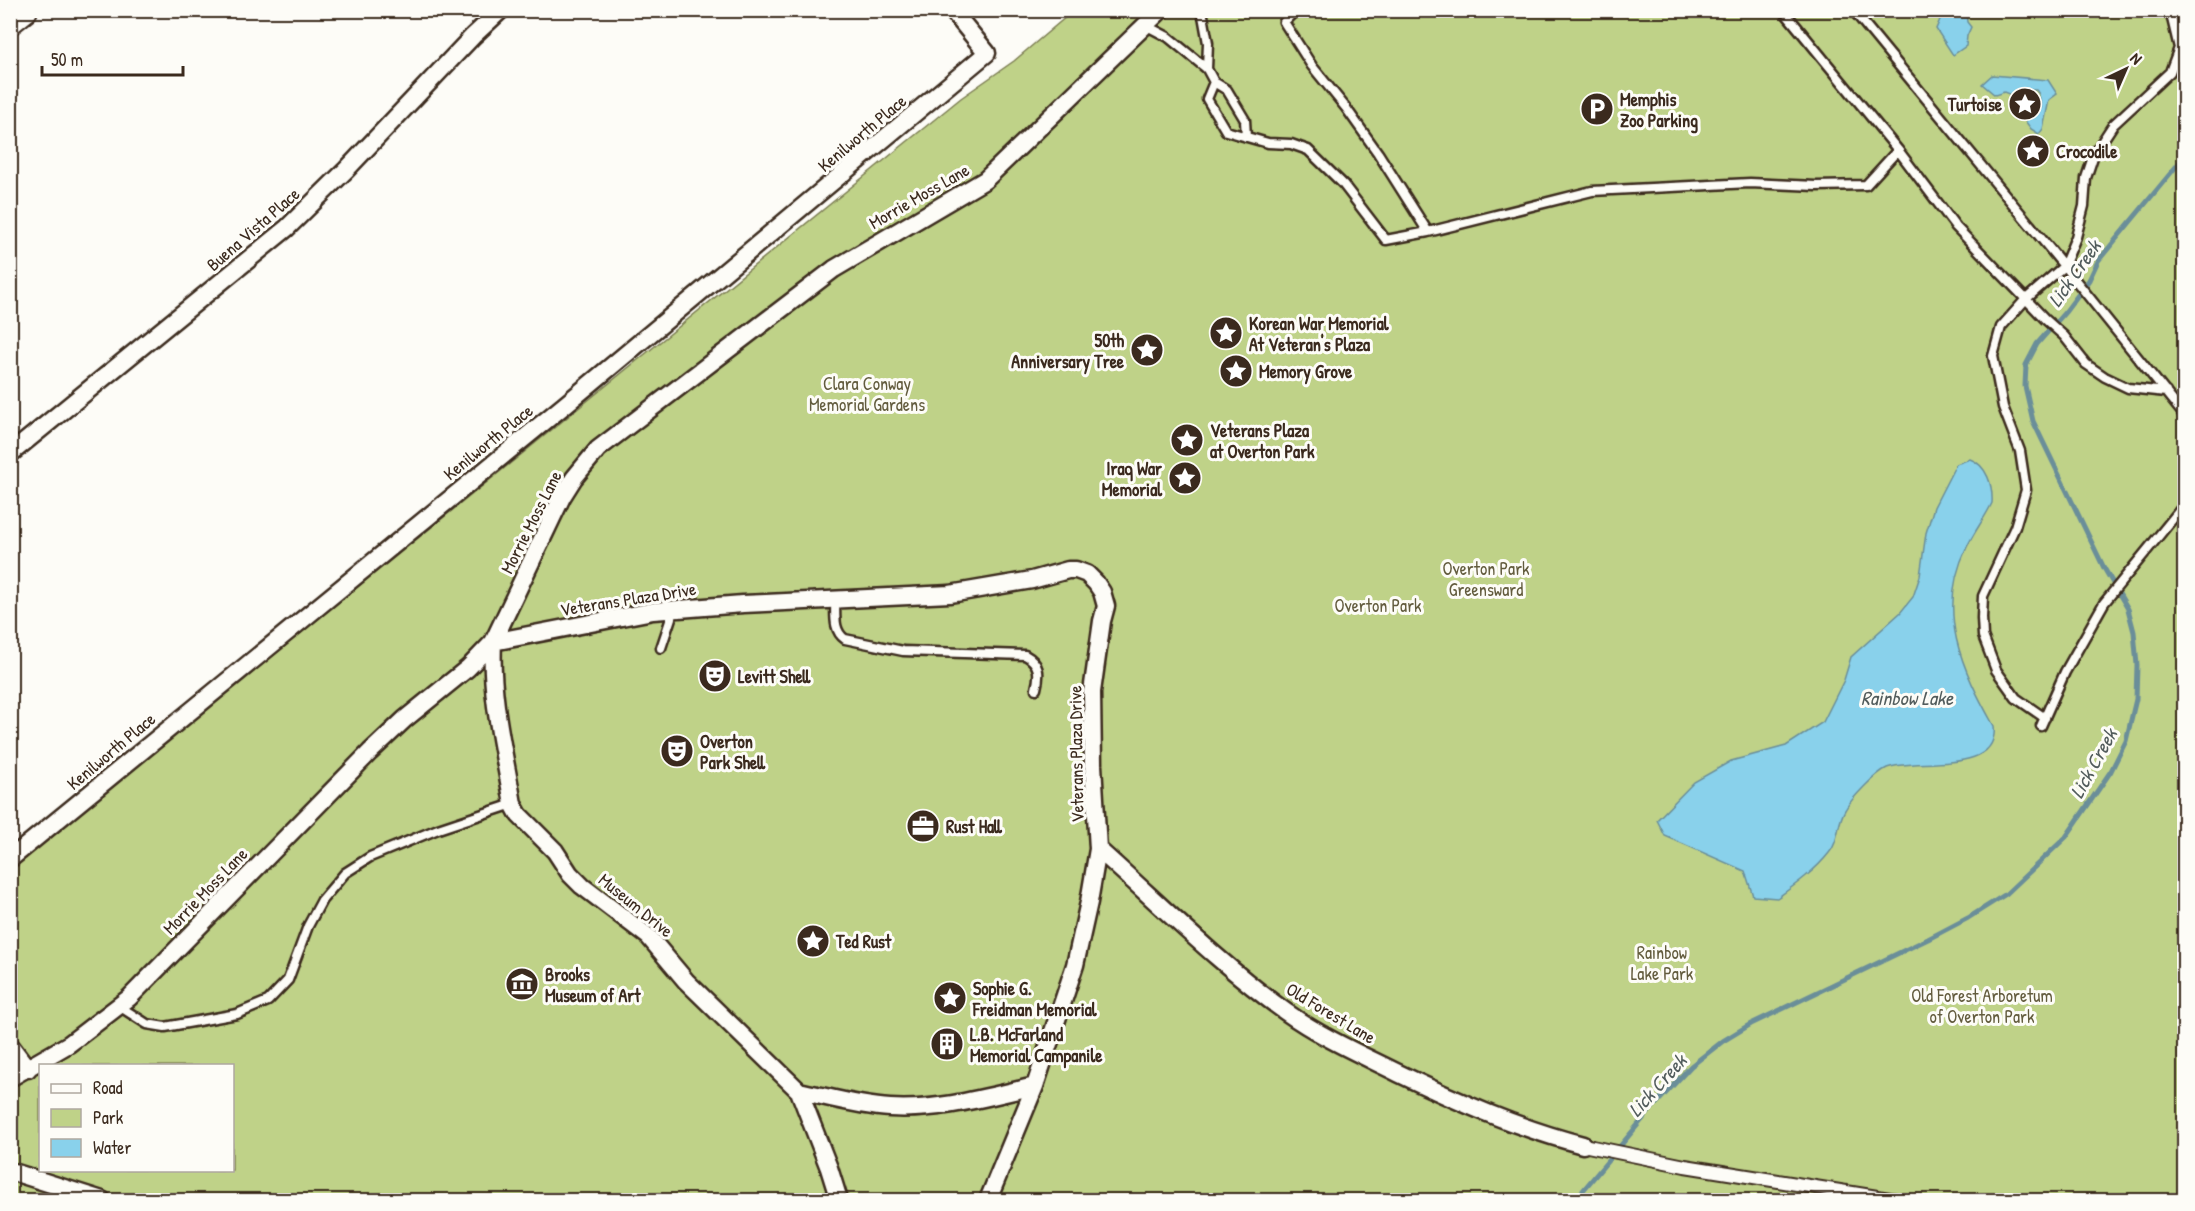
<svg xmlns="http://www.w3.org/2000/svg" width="2195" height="1211" font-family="'Patrick Hand',sans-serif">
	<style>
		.green { fill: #bfd288; stroke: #7d7e53; stroke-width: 1.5; fill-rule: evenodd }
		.water { fill: #89d1eb; stroke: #6a8e99; stroke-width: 1.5 }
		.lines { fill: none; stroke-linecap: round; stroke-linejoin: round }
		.stream { stroke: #6a8e99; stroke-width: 5 }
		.service-casing { stroke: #3b2a1e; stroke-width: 13 }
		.pedestrian-casing { stroke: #3b2a1e; stroke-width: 16 }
		.minor-casing { stroke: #3b2a1e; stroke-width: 21 }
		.secondary-casing { stroke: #3b2a1e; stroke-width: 28 }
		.service { stroke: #fdfcf7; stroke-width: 8 }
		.pedestrian { stroke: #fdfcf7; stroke-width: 12 }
		.minor { stroke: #fdfcf7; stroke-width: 16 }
		.secondary { stroke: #fdfcf7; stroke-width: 24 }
		.labels { text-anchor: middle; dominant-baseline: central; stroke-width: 6; stroke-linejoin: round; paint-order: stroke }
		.poi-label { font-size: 18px; font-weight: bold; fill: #3b2a1e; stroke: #fdfcf7; text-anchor: start }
		.street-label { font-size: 18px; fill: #3b2a1e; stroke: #fdfcf7 }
		.park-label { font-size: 18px; fill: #635c3e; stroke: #fdfcf7 }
		.water-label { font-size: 20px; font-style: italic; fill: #525c5c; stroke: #fdfcf7 }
	</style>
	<rect width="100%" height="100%" fill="#fdfcf7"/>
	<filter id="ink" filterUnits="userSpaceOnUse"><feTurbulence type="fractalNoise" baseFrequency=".0167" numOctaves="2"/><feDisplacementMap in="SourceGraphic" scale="12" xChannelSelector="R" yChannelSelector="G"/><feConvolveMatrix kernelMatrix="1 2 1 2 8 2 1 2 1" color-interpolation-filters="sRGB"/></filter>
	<g filter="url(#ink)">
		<path class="green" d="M 1073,11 L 2184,11 L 2184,1200 L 11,1200 L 11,868 L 961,98 L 1014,61 ZM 40,1066 L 232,1066 L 232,1170 L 40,1170 Z"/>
		<path class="water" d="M 1944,10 L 1966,11 L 1967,22 L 1971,27 L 1967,36 L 1966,46 L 1953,55 L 1936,29 Z
			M 1992,75 L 2048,80 L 2057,94 L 2049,100 L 2043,129 L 2039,134 L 2031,129 L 2020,114 L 2024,109 L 2033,112 L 2041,108 L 2039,94 L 2036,90 L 2018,90 L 2013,102 L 2009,94 L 2004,92 L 1995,95 L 1982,84 Z
			M 1970,459 C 1987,465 1993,486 1992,503 C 1985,518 1974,532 1967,547 C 1935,612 1962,669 1994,726 C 2000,776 1915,757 1887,768 C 1876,773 1851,799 1845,810 C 1837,823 1839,842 1829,853 C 1815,871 1795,885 1777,898 L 1753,896 L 1745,871 L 1665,836 L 1657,820 L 1694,782 L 1731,761 L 1786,746 L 1823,722 L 1844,680 L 1851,657 L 1900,613 L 1913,597 L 1920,576 L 1926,533 L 1934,507 L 1956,464 Z"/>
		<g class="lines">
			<path class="stream" d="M 1575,1200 L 1652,1108 L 1691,1066 L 1723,1041 L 1751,1024 L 1928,939 L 1968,918 L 2006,894 L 2066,837 L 2111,771 L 2126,741 L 2136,699 L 2137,665 L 2134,632 L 2128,609 L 2104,568 L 2033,421 L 2025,386 L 2026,365 L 2037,344 L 2066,311 L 2089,280 L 2098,261 L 2184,157"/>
			<g class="service-casing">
				<path id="service" d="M 1202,10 L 1208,43 L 1207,69
					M 1296,10 L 1284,22 L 1312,66 L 1346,108 L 1378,153 L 1428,232
					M 1853,10 L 2064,266 L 2026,299 L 2001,327 L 1993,356 L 2003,407 L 2020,451 L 2026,490 L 2015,527 L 1983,596 L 1982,618 L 1983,636 L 1996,670 L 2016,698 L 2045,718
					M 2170,10 L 2179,48 L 2170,72 L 2113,125 L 2094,154 L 2086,178 L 2084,206 L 2076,237 L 2064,266 L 2184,415
					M 1145,25 L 1168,37 L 1207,69 L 1214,82 L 1227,90 L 1245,120 L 1246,137
					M 1214,82 L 1207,99 L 1226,131 L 1268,143 L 1291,144 L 1308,150 L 1343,184 L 1386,240 L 1428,232 L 1592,191 L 1750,183 L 1816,186 L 1866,185 L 1898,150 L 1783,10
					M 1898,150 L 1956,227 L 2045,319 L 2064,336 L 2086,364 L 2105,377 L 2128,388 L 2166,392
					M 835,599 C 836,613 832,630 845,639 L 903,651 L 1025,655 C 1040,663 1040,674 1036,689
					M 661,648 L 671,618 L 671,610
					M 2041,726 L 2065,672 L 2104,603 L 2184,505
					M 119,1006 L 147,1024 L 165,1027 L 237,1014 L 268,1001 L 288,980 L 308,926 L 322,900 L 345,873 L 370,857 L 438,829 L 513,804"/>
			</g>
			<g class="pedestrian-casing">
				<path id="pedestrian" d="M 1583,1145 L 1685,1166 L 1896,1200"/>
			</g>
			<g class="minor-casing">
				<path id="minor" d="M 10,454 L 287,228 L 346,170 L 473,36 L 501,10
					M 493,642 L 653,611 L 743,604 L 950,594 L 1032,580 L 1068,570 L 1076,570 L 1087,574 L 1096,583 L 1102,592 L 1106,606 L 1102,621 L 1092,692 L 1093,765 L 1098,849 L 1089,902 L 1075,965 L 1035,1086 L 988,1200
					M 493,642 C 490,697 504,751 513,804 L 519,815 L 555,851 L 570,874 L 582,886 L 649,937 L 686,981 L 799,1091 L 829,1168 L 839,1200
					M 1098,849 C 1160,904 1219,964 1286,1012 C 1321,1037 1360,1054 1398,1073 C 1458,1102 1518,1128 1583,1145
					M 10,859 L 566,404 L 987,53 L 952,10
					M 10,1045 L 28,1069
					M 10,1078 L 69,1044 L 129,998 L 370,752 L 405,719 L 468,668 L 493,642 L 562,497 L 574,478 L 598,449 L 834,269 L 985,180 L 1161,10
					M 799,1091 C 828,1097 859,1106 890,1108 C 939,1111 987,1097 1035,1086
					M 10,1171 L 102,1200"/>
			</g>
			<g class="secondary-casing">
				<path id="secondary" d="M 10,22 L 25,10"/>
			</g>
			<use href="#service" class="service"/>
			<use href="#pedestrian" class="pedestrian"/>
			<use href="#minor" class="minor"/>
			<use href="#secondary" class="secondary"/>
		</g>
	</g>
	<defs>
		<g id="sight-disc" transform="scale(1.725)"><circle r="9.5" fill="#3b2a1e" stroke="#fdfcf7"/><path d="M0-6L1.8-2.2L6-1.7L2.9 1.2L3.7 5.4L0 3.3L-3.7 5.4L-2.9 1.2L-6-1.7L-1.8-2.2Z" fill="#fff"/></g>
		<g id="parking-disc" transform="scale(1.725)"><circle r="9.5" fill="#3b2a1e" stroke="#fdfcf7"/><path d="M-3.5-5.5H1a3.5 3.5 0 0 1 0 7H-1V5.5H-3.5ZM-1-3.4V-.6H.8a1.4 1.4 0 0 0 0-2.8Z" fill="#fff"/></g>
		<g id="theatre-disc" transform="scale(1.725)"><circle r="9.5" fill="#3b2a1e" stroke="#fdfcf7"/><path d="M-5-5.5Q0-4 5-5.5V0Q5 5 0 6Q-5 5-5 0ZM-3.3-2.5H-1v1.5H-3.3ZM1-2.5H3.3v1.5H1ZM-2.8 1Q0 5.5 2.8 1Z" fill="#fff"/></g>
		<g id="office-disc" transform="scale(1.725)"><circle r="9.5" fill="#3b2a1e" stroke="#fdfcf7"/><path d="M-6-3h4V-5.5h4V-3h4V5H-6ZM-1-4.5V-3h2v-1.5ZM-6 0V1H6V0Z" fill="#fff"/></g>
		<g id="museum-disc" transform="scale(1.725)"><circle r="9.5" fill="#3b2a1e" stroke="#fdfcf7"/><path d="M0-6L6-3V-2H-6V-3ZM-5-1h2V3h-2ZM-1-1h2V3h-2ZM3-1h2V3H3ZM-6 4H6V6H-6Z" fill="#fff"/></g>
		<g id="building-disc" transform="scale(1.725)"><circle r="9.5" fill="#3b2a1e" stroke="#fdfcf7"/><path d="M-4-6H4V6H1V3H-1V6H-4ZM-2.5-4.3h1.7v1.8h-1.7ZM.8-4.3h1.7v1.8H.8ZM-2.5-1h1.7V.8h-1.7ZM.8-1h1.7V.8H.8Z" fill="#fff"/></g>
	</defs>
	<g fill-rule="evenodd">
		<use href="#sight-disc" x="2025" y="104"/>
		<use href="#parking-disc" x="1597" y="109"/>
		<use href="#sight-disc" x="2033" y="151"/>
		<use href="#sight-disc" x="1226" y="333"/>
		<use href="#sight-disc" x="1147" y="350"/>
		<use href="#sight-disc" x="1236" y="371"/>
		<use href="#sight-disc" x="1187" y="440"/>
		<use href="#sight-disc" x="1185" y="478"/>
		<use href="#theatre-disc" x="715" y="676"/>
		<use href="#theatre-disc" x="677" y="751"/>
		<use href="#office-disc" x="923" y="826"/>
		<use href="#sight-disc" x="813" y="941"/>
		<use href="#museum-disc" x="522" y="984"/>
		<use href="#sight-disc" x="950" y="998"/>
		<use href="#building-disc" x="947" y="1044"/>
	</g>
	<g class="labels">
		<g class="poi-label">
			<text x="1620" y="99">Memphis<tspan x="1620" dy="21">Zoo Parking</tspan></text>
			<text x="2002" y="104" text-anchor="end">Turtoise</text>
			<text x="2056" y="151">Crocodile</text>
			<text x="1249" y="323">Korean War Memorial<tspan x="1249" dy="21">At Veteran's Plaza</tspan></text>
			<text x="1124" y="340" text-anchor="end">50th<tspan x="1124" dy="21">Anniversary Tree</tspan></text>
			<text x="1259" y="371">Memory Grove</text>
			<text x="1210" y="430">Veterans Plaza<tspan x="1210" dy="21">at Overton Park</tspan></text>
			<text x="1162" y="468" text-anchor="end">Iraq War<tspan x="1162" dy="21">Memorial</tspan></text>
			<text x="738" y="676">Levitt Shell</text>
			<text x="700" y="741">Overton<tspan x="700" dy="21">Park Shell</tspan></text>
			<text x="946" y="826">Rust Hall</text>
			<text x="836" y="941">Ted Rust</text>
			<text x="545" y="974">Brooks<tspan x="545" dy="21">Museum of Art</tspan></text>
			<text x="973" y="988">Sophie G.<tspan x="973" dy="21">Freidman Memorial</tspan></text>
			<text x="970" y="1034">L.B. McFarland<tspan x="970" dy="21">Memorial Campanile</tspan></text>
		</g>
		<g class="street-label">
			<text transform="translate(862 133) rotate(-40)">Kenilworth Place</text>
			<text transform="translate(919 196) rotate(-30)">Morrie Moss Lane</text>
			<text transform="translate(253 229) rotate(-41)">Buena Vista Place</text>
			<text transform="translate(488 442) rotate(-39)">Kenilworth Place</text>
			<text transform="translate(531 522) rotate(-63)">Morrie Moss Lane</text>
			<text transform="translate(628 599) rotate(-9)">Veterans Plaza Drive</text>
			<text transform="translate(111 751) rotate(-40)">Kenilworth Place</text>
			<text transform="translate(1076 754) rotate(-91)">Veterans Plaza Drive</text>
			<text transform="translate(205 891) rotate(-46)">Morrie Moss Lane</text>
			<text transform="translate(636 905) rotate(39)">Museum Drive</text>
			<text transform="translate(1331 1013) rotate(31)">Old Forest Lane</text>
		</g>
		<g class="park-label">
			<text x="867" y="383">Clara Conway<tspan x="867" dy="21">Memorial Gardens</tspan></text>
			<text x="1486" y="568">Overton Park<tspan x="1486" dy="21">Greensward</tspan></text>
			<text x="1378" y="605">Overton Park</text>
			<text x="1662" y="952">Rainbow<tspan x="1662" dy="21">Lake Park</tspan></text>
			<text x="1982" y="995">Old Forest Arboretum<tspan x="1982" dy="21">of Overton Park</tspan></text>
		</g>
		<g class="water-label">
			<text transform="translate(2074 273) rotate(-55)">Lick Creek</text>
			<text x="1907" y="697">Rainbow Lake</text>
			<text transform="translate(2093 763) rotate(-61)">Lick Creek</text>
			<text transform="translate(1657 1085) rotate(-48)">Lick Creek</text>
		</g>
	</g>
	<rect width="2195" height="1211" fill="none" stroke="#fdfcf7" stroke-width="36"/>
	<rect x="18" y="18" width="2159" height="1175" fill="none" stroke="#3b2a1e" stroke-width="2" filter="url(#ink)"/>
	<rect x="39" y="1064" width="195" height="108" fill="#fdfcf7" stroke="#afa8a0" stroke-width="1.5"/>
	<rect x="51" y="1084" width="30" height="9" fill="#fdfcf7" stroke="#afa8a0" stroke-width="1.5"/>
	<text x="93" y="1094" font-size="18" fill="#3b2a1e">Road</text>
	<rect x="51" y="1109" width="30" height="18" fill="#bfd288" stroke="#afa8a0" stroke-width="1.5"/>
	<text x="93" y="1124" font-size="18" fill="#3b2a1e">Park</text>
	<rect x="51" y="1139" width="30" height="18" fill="#89d1eb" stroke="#afa8a0" stroke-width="1.5"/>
	<text x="93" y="1154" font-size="18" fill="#3b2a1e">Water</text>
	<g transform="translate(2126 69) rotate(44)" stroke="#fdfcf7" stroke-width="4.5" paint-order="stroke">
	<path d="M0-4.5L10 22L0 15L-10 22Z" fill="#3b2a1e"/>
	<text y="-9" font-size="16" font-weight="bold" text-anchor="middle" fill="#3b2a1e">N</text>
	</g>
	<path d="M42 66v9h141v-9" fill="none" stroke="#3b2a1e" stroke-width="3"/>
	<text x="51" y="66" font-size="18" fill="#3b2a1e" stroke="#fdfcf7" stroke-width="4.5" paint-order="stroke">50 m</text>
</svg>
